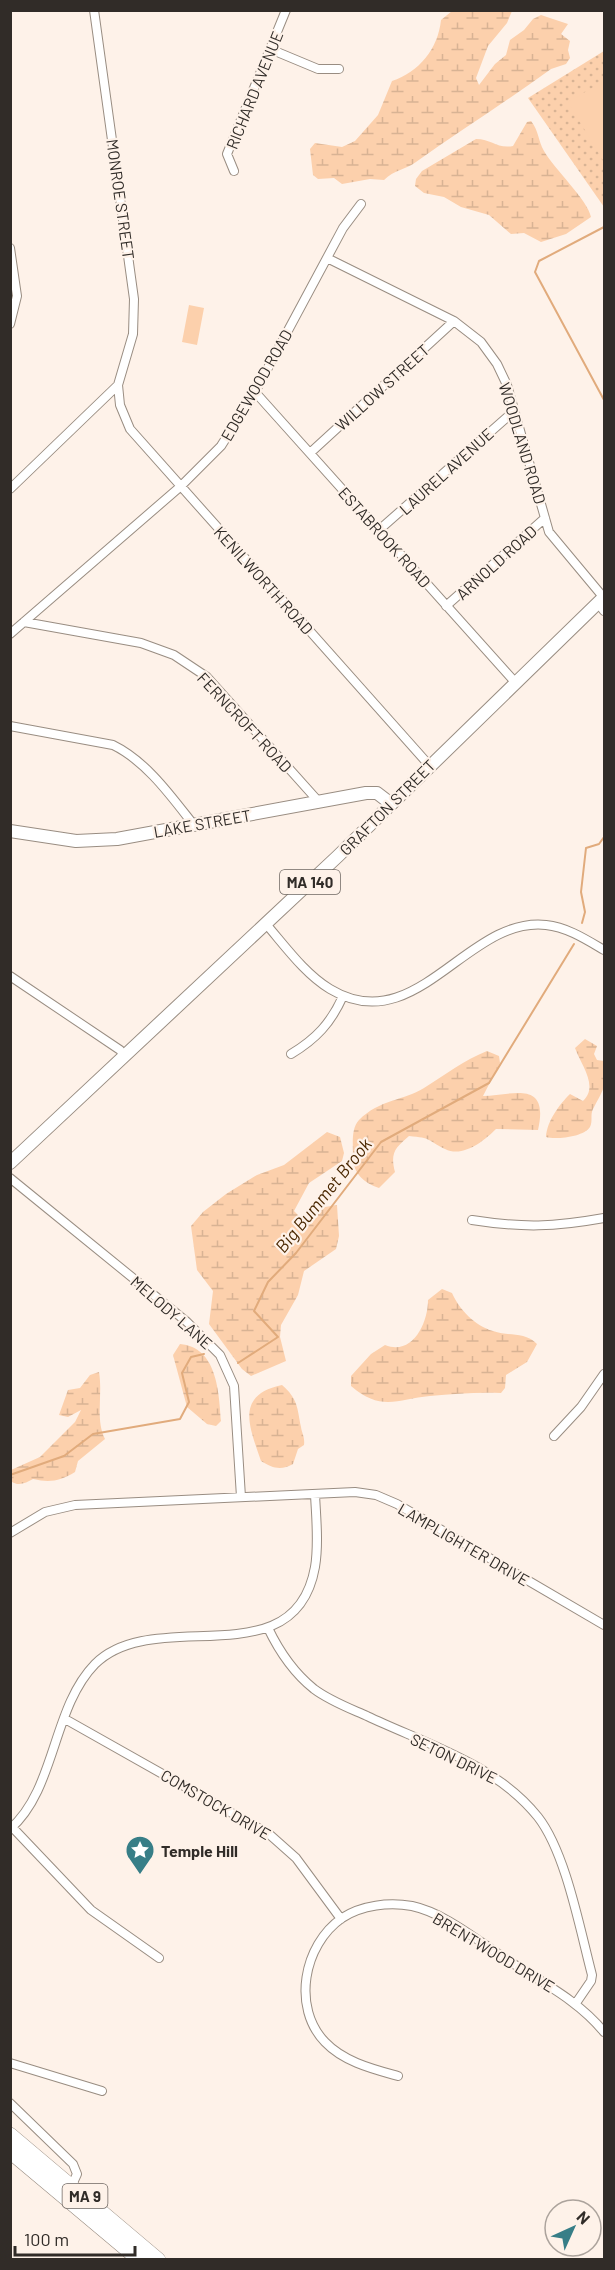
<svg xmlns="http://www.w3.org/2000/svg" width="615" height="2270" font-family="Barlow,sans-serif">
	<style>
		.grass { fill: url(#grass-dots) }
		.wetland { fill: url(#wetland-marsh) }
		.garden { fill: #fcd0ac }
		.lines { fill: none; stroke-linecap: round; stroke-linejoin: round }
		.stream { stroke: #e1ab7c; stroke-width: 2 }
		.street-casing { stroke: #998d82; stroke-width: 10 }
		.secondary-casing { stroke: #998d82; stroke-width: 14 }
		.primary-casing { stroke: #998d82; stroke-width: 14 }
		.highway-casing { stroke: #998d82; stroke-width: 16 }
		.street { stroke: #fff; stroke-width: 8 }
		.secondary { stroke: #fff; stroke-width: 12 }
		.primary { stroke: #fff; stroke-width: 12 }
		.highway { stroke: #fff; stroke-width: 15 }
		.labels { text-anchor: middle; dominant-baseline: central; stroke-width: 4.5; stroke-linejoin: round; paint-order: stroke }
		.shield { fill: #fef2e9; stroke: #6e6762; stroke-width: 1.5 }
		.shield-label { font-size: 15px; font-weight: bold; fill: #312c28 }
		.street-label { font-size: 16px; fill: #312c28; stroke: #fef2e9 }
		.poi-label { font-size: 16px; font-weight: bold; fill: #312c28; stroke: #fef2e9; text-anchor: start }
		.water-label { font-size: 18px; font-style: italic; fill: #4a2701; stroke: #fef2e9 }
	</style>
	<defs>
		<pattern id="grass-dots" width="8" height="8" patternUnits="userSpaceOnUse" patternTransform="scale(1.5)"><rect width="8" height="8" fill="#fcd0ac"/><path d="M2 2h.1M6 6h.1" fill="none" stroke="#d8b394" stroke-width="1.8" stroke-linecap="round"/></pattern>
		<pattern id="wetland-marsh" width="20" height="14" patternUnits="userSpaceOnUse" patternTransform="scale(1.5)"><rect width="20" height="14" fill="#fcd0ac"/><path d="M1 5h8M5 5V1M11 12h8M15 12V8" fill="none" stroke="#d8b394"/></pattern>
	</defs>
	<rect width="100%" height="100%" fill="#fef2e9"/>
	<path class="grass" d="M 604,51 L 604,207 L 528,98 Z"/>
	<path class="wetland" d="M 452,11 L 512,11 L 507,23 L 488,46 L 476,78 L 479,85 L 495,64 L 506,55 L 510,40 L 524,30 L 533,19 L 541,15 L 568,24 L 561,34 L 570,41 L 568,50 L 570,58 L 566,64 L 551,69 C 507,101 461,130 416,162 C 405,170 394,170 384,180 L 370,179 L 342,184 L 334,178 L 318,179 L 313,175 L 310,149 L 315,143 L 342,147 L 355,141 L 378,115 L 392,81 C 419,72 438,49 441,20 Z
		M 531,121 C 539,131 538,141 544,151 C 554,169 588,200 591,217 L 566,234 L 541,242 L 524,233 L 511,234 L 489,215 L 461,207 L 444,197 L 424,193 L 415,186 L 416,179 L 422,171 L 476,139 C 492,139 497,149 513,146 L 527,122 Z
		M 585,1039 L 597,1046 L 594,1054 L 597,1060 L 604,1061 C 605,1089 606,1085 593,1109 C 590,1115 593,1121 590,1127 C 584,1137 555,1140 546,1137 C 547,1121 559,1105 570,1094 L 583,1101 C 599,1086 581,1065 575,1048 Z
		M 487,1051 L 499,1056 L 500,1063 L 483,1096 C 510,1096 550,1078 538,1130 L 496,1129 C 484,1141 463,1158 445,1149 C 427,1140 432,1138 409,1136 C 395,1148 390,1153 395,1172 L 379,1188 C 364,1183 352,1173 353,1155 C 353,1145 351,1128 359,1120 C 380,1099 403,1101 424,1088 C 445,1075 464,1060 487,1051 Z
		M 327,1132 L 340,1137 L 344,1153 L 342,1161 L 309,1183 L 294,1211 L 301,1218 L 325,1207 L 337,1205 L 339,1236 L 336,1249 L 304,1271 L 298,1295 L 281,1325 L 280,1337 L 286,1361 L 251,1376 L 242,1369 L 209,1324 L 213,1291 L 197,1270 L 191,1226 L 203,1212 L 226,1194 L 257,1175 L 284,1165 Z
		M 442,1289 L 452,1293 C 459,1309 475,1326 493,1331 C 509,1337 524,1331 537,1344 L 527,1362 L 506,1375 L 505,1388 L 501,1393 C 477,1392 454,1394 430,1396 C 398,1399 381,1412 351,1386 L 351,1376 L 371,1354 L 385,1345 C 412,1356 428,1324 428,1300 Z
		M 180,1344 C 217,1347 219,1392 221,1421 L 216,1426 L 207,1424 L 187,1407 L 173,1355 Z
		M 99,1372 C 103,1395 95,1419 105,1439 L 78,1461 L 75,1472 C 60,1481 50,1483 33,1479 C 26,1483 18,1487 11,1481 L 11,1470 L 40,1457 L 75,1422 L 81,1410 L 68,1417 L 59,1415 L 68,1390 L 80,1388 L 90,1375 Z
		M 282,1385 C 298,1399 297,1407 301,1427 C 302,1434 305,1437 304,1445 L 298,1449 L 293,1464 C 281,1471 272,1468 261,1461 C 249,1426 235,1395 282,1385 Z"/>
	<path class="garden" d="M 604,81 L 604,162 L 568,102 Z
		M 189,305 L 204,308 L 197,345 L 182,342 Z"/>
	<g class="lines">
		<path class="stream" d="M 604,227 L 539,261 L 535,272 L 604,400
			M 582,923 L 585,912 L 581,892 L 586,848 L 599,844 L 604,837
			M 238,1363 L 278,1337 L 254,1311 L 268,1282 L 296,1253 L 381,1142 L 489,1083 L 574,944
			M 10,1475 L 64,1456 L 93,1434 L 180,1419 L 189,1402 L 182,1373 L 191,1357 L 204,1354"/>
		<g class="street-casing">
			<path id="street" d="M 94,10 L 134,299 L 133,334 L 118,385 L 120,405 L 130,429 L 429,765
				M 270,49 L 318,69 L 339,69
				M 234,171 L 227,154 L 286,10
				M 10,248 L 17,296 L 10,324
				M 327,258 L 454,321 L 481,342 L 497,364 L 507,385 L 549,532 L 604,598
				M 255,392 L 515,682
				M 310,453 L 454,321
				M 10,489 L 118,385
				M 379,530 L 513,412
				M 598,603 L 604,611
				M 446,606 L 545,518
				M 24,622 L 141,643 L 174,655 L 207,677 L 319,802
				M 10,634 L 181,486 L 221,446 L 255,392 L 343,228 L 361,204
				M 10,726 L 113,745 C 146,761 171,796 193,824
				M 266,924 C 285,946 305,974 330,989 C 416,1041 467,916 546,925 C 567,927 587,940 604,950
				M 10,976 L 120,1050 L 125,1057
				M 291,1054 C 316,1039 331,1023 343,996
				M 10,1178 L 187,1322 L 220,1355 L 234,1386 L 241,1497
				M 472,1220 C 523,1228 554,1227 604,1218
				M 554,1436 L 581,1407 L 604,1374
				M 10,1533 L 45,1512 L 75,1505 L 355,1492 L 376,1495 L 397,1504 L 604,1625
				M 268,1628 C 279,1651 294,1673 314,1689 C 330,1701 349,1708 367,1716 C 426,1744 496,1764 538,1817 C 566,1853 580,1930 592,1975 L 591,1981 L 576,2003
				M 65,1719 L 269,1834 L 296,1858 L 341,1919
				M 13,1828 L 91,1910 L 159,1958
				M 10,1829 C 56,1789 52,1708 95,1664 C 155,1604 295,1680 315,1567 C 319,1543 316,1517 315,1494
				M 10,2063 L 102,2091
				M 398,2076 C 373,2069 344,2062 325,2042 C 292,2008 303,1945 342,1918 C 362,1905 389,1902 412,1906 C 445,1913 478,1941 506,1959 C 541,1982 578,2000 604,2032
				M 10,2103 L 73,2164 L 77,2174 L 72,2185"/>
		</g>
		<g class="secondary-casing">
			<path id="secondary" d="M 10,831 L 76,841 L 117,839 L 366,793 L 377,793 L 390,803"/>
		</g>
		<g class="primary-casing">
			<path id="primary" d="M 10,1163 L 338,856 L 604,597"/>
		</g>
		<g class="highway-casing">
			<path id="highway" d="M 10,2135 L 158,2260
				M 10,2151 L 140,2260"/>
		</g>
		<use href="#street" class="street"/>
		<use href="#secondary" class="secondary"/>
		<use href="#primary" class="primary"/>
		<use href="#highway" class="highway"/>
	</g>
	<defs>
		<g id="sight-pin" transform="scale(1.5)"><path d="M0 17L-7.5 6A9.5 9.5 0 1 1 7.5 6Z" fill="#377e87" stroke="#fef2e9"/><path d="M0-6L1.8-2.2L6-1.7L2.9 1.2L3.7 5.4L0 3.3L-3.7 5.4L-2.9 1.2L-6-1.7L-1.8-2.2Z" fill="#fff"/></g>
	</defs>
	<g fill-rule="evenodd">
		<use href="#sight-pin" x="140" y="1850"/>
	</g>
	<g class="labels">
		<g class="shield">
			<rect x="280" y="870" width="60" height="24" rx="4.5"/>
			<rect x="62.5" y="2184" width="45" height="24" rx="4.5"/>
		</g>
		<g class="shield-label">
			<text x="310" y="882">MA 140</text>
			<text x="85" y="2196">MA 9</text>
		</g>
		<g class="street-label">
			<text transform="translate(254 90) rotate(-68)">RICHARD AVENUE</text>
			<text transform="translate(121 199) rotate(82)">MONROE STREET</text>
			<text transform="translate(256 385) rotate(-60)">EDGEWOOD ROAD</text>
			<text transform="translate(382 387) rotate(-42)">WILLOW STREET</text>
			<text transform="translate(523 443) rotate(73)">WOODLAND ROAD</text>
			<text transform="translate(446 471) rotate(-42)">LAUREL AVENUE</text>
			<text transform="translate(385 537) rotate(48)">ESTABROOK ROAD</text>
			<text transform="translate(496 562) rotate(-42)">ARNOLD ROAD</text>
			<text transform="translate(264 580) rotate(48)">KENILWORTH ROAD</text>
			<text transform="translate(245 722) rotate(47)">FERNCROFT ROAD</text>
			<text transform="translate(387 807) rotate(-45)">GRAFTON STREET</text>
			<text transform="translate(202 823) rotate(-10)">LAKE STREET</text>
			<text transform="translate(172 1312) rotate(41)">MELODY LANE</text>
			<text transform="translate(464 1544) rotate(30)">LAMPLIGHTER DRIVE</text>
			<text transform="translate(454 1758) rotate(26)">SETON DRIVE</text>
			<text transform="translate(216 1804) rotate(30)">COMSTOCK DRIVE</text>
			<text transform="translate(494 1952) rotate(31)">BRENTWOOD DRIVE</text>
		</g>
		<g class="poi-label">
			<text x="161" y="1850">Temple Hill</text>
		</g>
		<g class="water-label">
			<text transform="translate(323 1195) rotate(-51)">Big Bummet Brook</text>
		</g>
	</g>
	<rect width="615" height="2270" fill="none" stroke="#312c28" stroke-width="24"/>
	<g transform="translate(573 2228) rotate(45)"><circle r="28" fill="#fef2e9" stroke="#aca39c" stroke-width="1.5"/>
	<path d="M0-4.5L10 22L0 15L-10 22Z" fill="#377e87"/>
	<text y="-9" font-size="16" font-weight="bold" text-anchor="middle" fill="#312c28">N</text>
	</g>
	<path d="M15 2246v9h120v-9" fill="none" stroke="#312c28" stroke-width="3"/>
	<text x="24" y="2246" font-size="18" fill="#312c28" stroke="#fef2e9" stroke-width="4.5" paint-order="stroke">100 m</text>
</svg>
